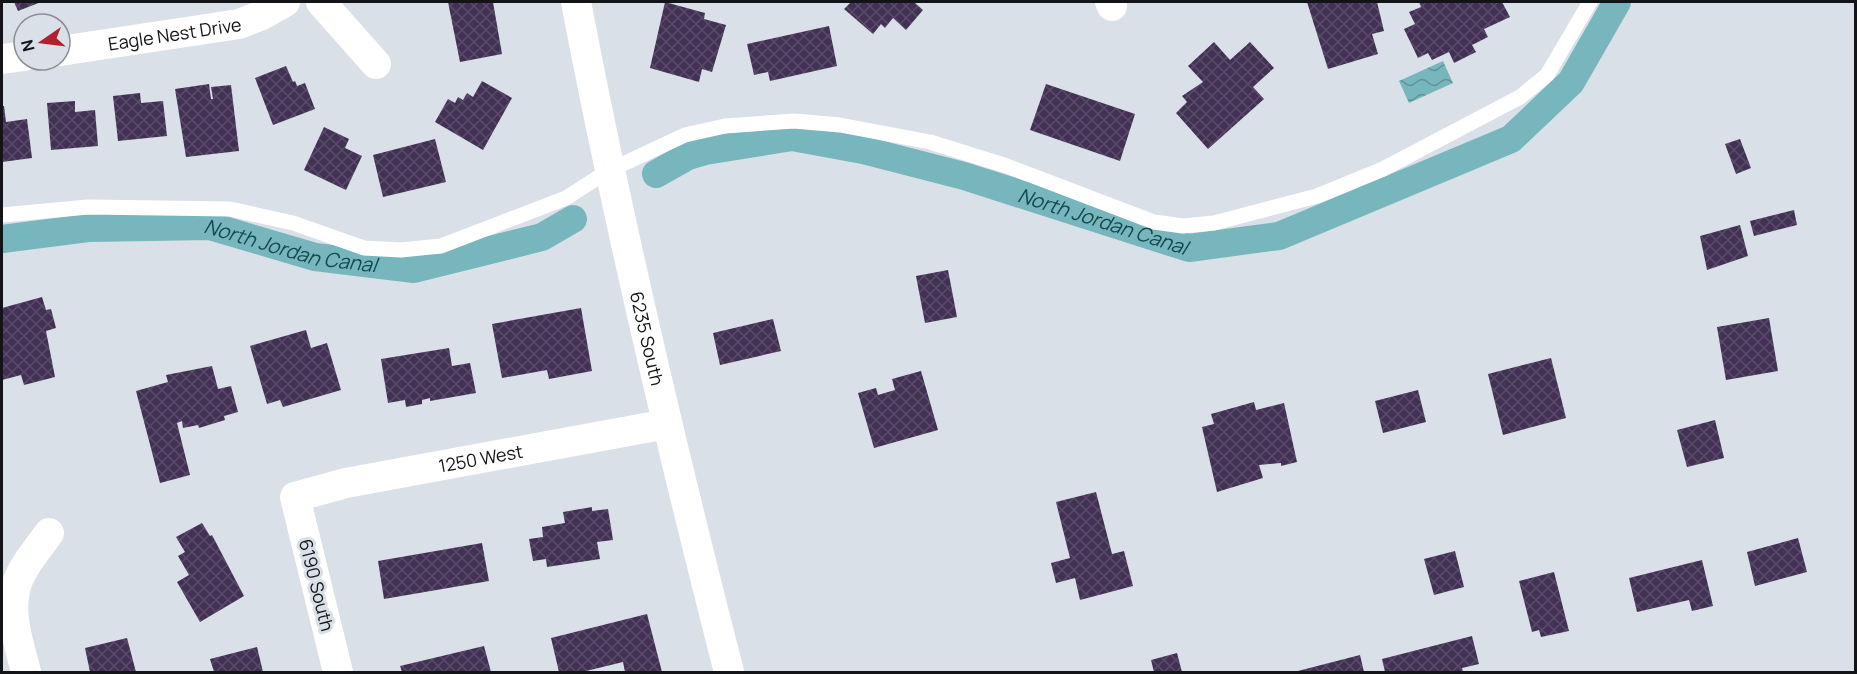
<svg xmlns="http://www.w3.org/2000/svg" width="1857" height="674" font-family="Manrope,sans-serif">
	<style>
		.water { fill: url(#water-waves) }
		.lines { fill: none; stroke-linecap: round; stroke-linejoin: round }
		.canal { stroke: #77b6bc; stroke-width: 28 }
		.building { fill: url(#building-cross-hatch) }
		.lane { stroke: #fff; stroke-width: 15 }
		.street { stroke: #fff; stroke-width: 30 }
		.labels { text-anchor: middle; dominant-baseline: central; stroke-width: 6; stroke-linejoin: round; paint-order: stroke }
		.street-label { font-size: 18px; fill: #121417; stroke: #d9e0e8 }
		.water-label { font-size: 20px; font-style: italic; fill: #114a4f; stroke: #d9e0e8 }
	</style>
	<defs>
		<pattern id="water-waves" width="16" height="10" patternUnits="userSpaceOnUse" patternTransform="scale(1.5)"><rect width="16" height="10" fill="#77b6bc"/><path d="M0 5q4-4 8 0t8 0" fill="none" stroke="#609398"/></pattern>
		<pattern id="building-cross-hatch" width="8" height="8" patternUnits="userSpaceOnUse" patternTransform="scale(1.5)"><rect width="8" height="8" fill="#433155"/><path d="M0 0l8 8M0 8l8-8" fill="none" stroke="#5a4c69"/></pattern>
	</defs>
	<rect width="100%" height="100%" fill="#d9e0e8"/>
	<path class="water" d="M 1443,61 L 1453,83 L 1409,103 L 1399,81 Z"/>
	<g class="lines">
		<g class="canal">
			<path id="s1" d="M 656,174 L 688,156 L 705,151 L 792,137 L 863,150 L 964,176 L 1189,248 L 1279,236 L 1511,139 L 1571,82 L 1617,2"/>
			<path id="s2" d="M 2,239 L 88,228 L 210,226 L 315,257 L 414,269 L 542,237 L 573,219"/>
		</g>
	</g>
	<path class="building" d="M 14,2 L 41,2 L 18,11 Z
		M 448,2 L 493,2 L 502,54 L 460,62 Z
		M 665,2 L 705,13 L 704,19 L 726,25 L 712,72 L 702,69 L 699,82 L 650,68 Z
		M 851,2 L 914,2 L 923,10 L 906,30 L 893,18 L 885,28 L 881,24 L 873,34 L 844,9 Z
		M 1307,2 L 1377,2 L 1384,31 L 1372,34 L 1378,54 L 1328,69 Z
		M 1419,2 L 1502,2 L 1510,17 L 1484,29 L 1488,37 L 1472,45 L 1476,52 L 1454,63 L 1449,52 L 1432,60 L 1428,53 L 1418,58 L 1404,29 L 1415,24 L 1409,12 L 1421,7 Z
		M 829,26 L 837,66 L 770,81 L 768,72 L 754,75 L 747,44 Z
		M 1214,42 L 1230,60 L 1250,42 L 1274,68 L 1253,87 L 1264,99 L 1208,149 L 1176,113 L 1187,102 L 1182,96 L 1203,82 L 1188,66 Z
		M 286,66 L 293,82 L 295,81 L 297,86 L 305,83 L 315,109 L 273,125 L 255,78 Z
		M 482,81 L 512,98 L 483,150 L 435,122 L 448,99 L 455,103 L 458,97 L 463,100 L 467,93 L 473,97 Z
		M 209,84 L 211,99 L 213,99 L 211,87 L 231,85 L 239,151 L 186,157 L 175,89 Z
		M 1046,84 L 1135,114 L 1120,161 L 1030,130 Z
		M 140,93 L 141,103 L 163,101 L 167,136 L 118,141 L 113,96 Z
		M 75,101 L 75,112 L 95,110 L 98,146 L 51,150 L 47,103 Z
		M 2,106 L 4,106 L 6,122 L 27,119 L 32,158 L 2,162 Z
		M 324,127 L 349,139 L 345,148 L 362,156 L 346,190 L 304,170 Z
		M 435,139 L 446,182 L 383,197 L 373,155 Z
		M 1740,139 L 1751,168 L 1736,174 L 1725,144 Z
		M 1794,210 L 1797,225 L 1754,236 L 1750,221 Z
		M 1740,225 L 1748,256 L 1707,270 L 1700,236 Z
		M 948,270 L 957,317 L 925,323 L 916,276 Z
		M 42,297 L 46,310 L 51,309 L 56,328 L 46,331 L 55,377 L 24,385 L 21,375 L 2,380 L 2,308 Z
		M 581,308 L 592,371 L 549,379 L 547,370 L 502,378 L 492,324 Z
		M 1769,318 L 1778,371 L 1726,380 L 1717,327 Z
		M 773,319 L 781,351 L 720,365 L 713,333 Z
		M 306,330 L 311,348 L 327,343 L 341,390 L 283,407 L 280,400 L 267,404 L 250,346 Z
		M 449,348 L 452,366 L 470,363 L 476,393 L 430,401 L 430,398 L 422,400 L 422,404 L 406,407 L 405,400 L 388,403 L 381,359 Z
		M 1551,358 L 1566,418 L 1503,435 L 1488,374 Z
		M 212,366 L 218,389 L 231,386 L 238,412 L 224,416 L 225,420 L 199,428 L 198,425 L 183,428 L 182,421 L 177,423 L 190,475 L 160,483 L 136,391 L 168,382 L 166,375 Z
		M 921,371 L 938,430 L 874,448 L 858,393 L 876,388 L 878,395 L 895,390 L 892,379 Z
		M 1418,390 L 1426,422 L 1383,433 L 1375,401 Z
		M 1254,402 L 1256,410 L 1284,403 L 1297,462 L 1281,466 L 1281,463 L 1259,465 L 1263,478 L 1217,492 L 1202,427 L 1214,424 L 1211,414 Z
		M 1715,420 L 1724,458 L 1687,467 L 1677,430 Z
		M 1096,492 L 1112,554 L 1124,551 L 1133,586 L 1080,600 L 1075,578 L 1056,583 L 1051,563 L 1070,558 L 1056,502 Z
		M 592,507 L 592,511 L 608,509 L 613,540 L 597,542 L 600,559 L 547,567 L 546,559 L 533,561 L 529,539 L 543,537 L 542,527 L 565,523 L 563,512 Z
		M 202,523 L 210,536 L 212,535 L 244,596 L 200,622 L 177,582 L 189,575 L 178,556 L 185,552 L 176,537 Z
		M 1798,538 L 1807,572 L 1755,586 L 1747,552 Z
		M 482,543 L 489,581 L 384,599 L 378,561 Z
		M 1455,551 L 1464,587 L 1434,595 L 1424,559 Z
		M 1702,560 L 1713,606 L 1692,611 L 1689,600 L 1637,612 L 1629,578 Z
		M 1554,572 L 1569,631 L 1541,637 L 1539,630 L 1532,632 L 1519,581 Z
		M 647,614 L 662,672 L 625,672 L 623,662 L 582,672 L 559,672 L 551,638 Z
		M 1472,636 L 1479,664 L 1462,668 L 1463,672 L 1385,672 L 1382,659 Z
		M 127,638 L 136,672 L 90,672 L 85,648 Z
		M 484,646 L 491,672 L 402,672 L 400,666 Z
		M 257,647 L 263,672 L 214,672 L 210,659 Z
		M 1177,653 L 1182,672 L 1154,672 L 1151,660 Z
		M 1360,655 L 1364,672 L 1294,672 Z"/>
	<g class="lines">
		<path class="lane" d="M 2,215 L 88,207 L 230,209 L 293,223 L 364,248 L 401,250 L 441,246 L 566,198 L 608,171 L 685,135 L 725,126 L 794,121 L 840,125 L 930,142 L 1007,166 L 1154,222 L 1183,226 L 1214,223 L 1317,196 L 1383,169 L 1520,97 L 1547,75 L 1590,2"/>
		<g class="street">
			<path d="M 321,2 L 376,64"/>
			<path id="s3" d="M 576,2 C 619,227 672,450 729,672"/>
			<path d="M 1110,2 L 1112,6"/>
			<path id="s4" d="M 60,51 L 239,24 L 262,15 L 285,2"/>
			<path d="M 2,59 L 24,56"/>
			<path d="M 26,672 C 18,640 4,603 22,572 C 29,558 40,546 49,533"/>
			<path id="s5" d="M 338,672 L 295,497 L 346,483 L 667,424"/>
		</g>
	</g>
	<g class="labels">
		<g class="street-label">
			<text stroke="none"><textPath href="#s4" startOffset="116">Eagle Nest Drive</textPath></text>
			<text stroke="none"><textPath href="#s3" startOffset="344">6235 South</textPath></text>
			<text stroke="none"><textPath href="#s5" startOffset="370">1250 West</textPath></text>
			<text transform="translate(317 585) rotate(76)">6190 South</text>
		</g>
		<g class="water-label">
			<text stroke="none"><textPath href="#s1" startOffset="465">North Jordan Canal</textPath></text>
			<text stroke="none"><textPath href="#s2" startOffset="292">North Jordan Canal</textPath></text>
		</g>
	</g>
	<rect width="1857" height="674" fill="none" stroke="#121417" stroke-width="6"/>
	<g transform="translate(42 42) rotate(256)"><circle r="28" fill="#d9e0e8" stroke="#898e94" stroke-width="1.5"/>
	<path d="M0-4.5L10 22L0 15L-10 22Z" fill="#b2202e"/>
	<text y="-9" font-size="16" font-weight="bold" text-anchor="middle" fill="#121417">N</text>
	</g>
</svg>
